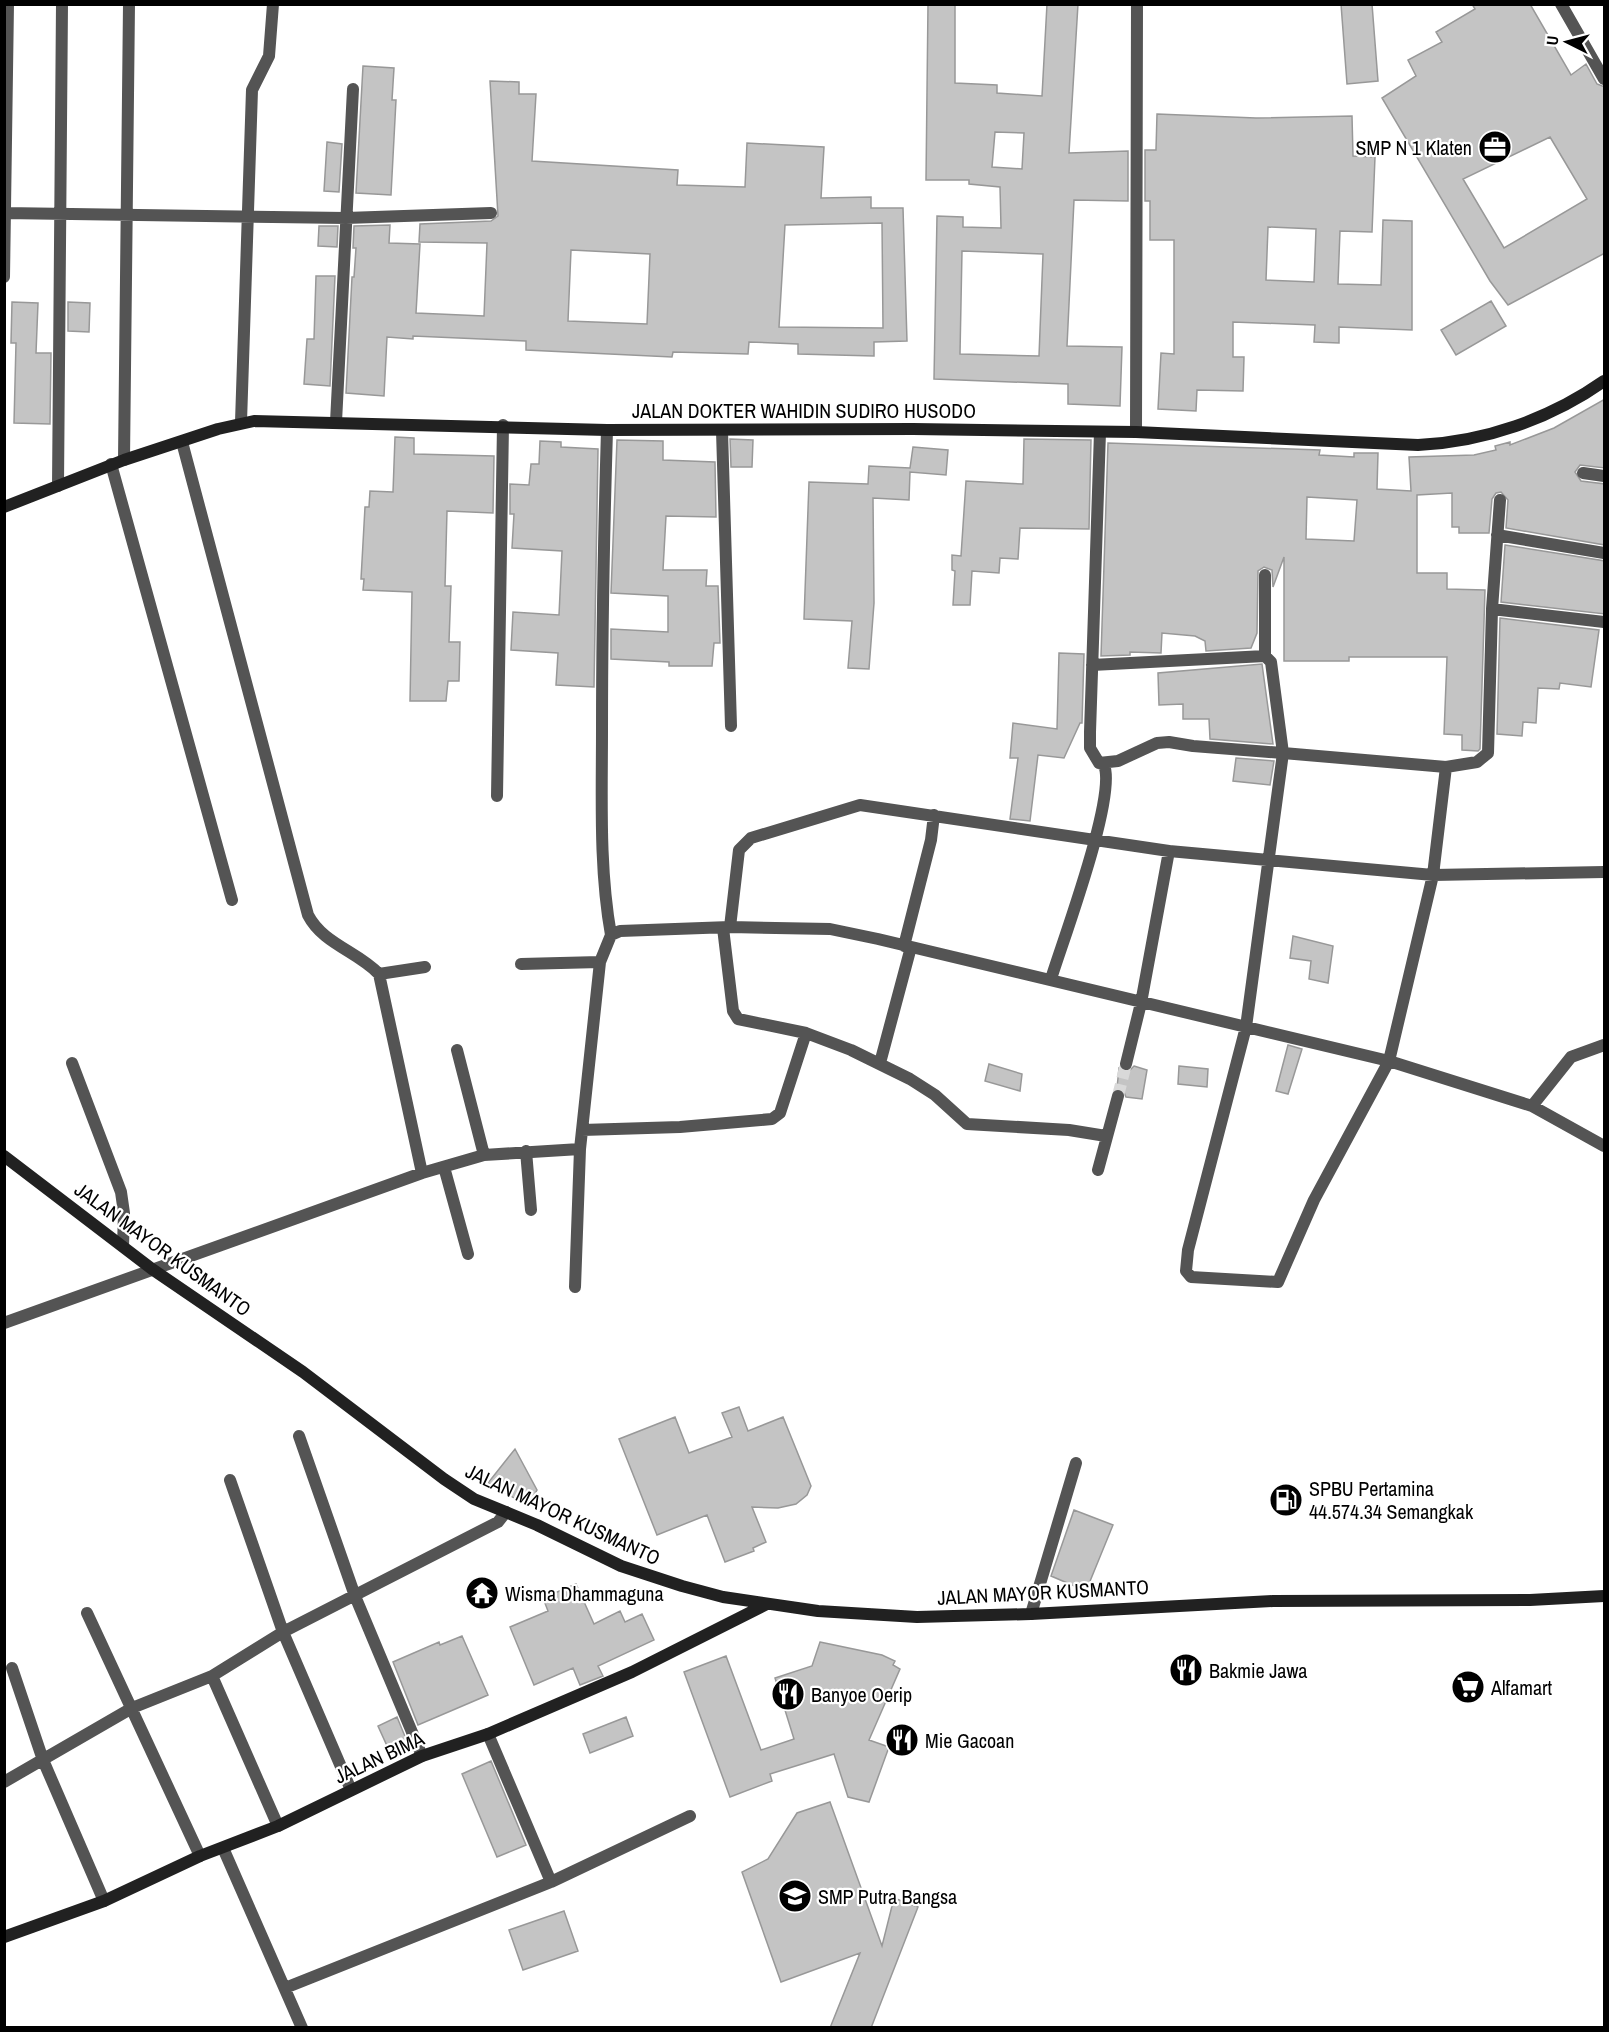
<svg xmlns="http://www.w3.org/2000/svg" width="1609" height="2032" font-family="'Archivo Narrow',sans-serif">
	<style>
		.building { fill: #c4c4c4; stroke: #989898; stroke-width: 1.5; fill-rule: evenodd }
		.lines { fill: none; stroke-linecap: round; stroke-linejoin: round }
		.street-tunnel { stroke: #d9d9d9; stroke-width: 12; stroke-dasharray: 12 6; stroke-linecap: butt }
		.street { stroke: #545454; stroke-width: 12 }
		.secondary { stroke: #212121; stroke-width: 12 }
		.labels { text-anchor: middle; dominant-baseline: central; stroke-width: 4.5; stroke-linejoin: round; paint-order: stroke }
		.poi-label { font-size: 20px; fill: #000; stroke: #fff; text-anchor: start }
		.street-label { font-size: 20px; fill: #000; stroke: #fff }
	</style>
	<rect width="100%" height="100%" fill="#fff"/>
	<path class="building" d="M 928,4 L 955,4 L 955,83 L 997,85 L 997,93 L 1042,96 L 1047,4 L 1078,4 L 1069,153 L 1128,151 L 1128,201 L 1074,200 L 1067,346 L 1122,347 L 1120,406 L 1068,404 L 1068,384 L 934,379 L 937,216 L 963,217 L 963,227 L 1001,228 L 1000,187 L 969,184 L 969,180 L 926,180 ZM 995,132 L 1024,133 L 1022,169 L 992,167 ZM 962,251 L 1043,254 L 1039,356 L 960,354 Z
		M 1341,4 L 1372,4 L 1378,81 L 1347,84 Z
		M 1472,4 L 1530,4 L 1571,75 L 1586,64 L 1597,84 L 1605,87 L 1605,253 L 1508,305 L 1490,281 L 1382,98 L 1416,76 L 1408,60 L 1442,42 L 1436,32 L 1475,9 ZM 1550,137 L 1587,199 L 1504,248 L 1463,179 Z
		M 363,66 L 394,68 L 392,100 L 396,100 L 391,195 L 356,193 Z
		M 490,81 L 519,82 L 519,94 L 536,94 L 532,161 L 678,170 L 677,185 L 745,187 L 747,143 L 824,147 L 821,198 L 871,197 L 871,208 L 903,208 L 907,341 L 874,342 L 874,356 L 798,354 L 798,344 L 749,342 L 748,354 L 673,352 L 672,357 L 526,350 L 526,341 L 413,336 L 413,339 L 387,337 L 384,396 L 346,393 L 352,277 L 354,277 L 356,248 L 353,248 L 354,226 L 390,225 L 389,243 L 420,244 L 416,313 L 484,316 L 487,243 L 419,242 L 420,224 L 491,221 L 498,216 ZM 882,223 L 883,328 L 779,327 L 785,225 ZM 571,250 L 650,254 L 647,324 L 568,321 Z
		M 1157,114 L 1256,118 L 1352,116 L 1353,156 L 1375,157 L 1372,232 L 1340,231 L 1338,284 L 1381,285 L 1383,220 L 1412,221 L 1412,330 L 1339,327 L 1339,343 L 1314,342 L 1315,325 L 1233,322 L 1233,357 L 1244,357 L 1243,391 L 1197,390 L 1196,411 L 1158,409 L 1161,353 L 1174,354 L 1174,240 L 1150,240 L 1150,201 L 1145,201 L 1145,150 L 1156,150 ZM 1268,227 L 1316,229 L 1314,282 L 1266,280 Z
		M 327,142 L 342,144 L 339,192 L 324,191 Z
		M 319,226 L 338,226 L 337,247 L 318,246 Z
		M 316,276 L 335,276 L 330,386 L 304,384 L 307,339 L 314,339 Z
		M 1491,301 L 1506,326 L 1456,355 L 1441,330 Z
		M 12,302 L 38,303 L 36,353 L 51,353 L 50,424 L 14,423 L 16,343 L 11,343 Z
		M 68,302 L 90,303 L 89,332 L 68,331 Z
		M 1605,399 L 1605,468 L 1580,465 L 1575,472 L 1581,481 L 1605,484 L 1605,545 L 1506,528 L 1508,500 L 1501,492 L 1496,493 L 1492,499 L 1489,533 L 1459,533 L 1459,527 L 1452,527 L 1452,493 L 1417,495 L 1417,573 L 1447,573 L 1447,589 L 1485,590 L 1480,749 L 1478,751 L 1462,750 L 1462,735 L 1444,734 L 1447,657 L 1349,657 L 1349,661 L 1284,661 L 1284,557 L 1273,587 L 1272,570 L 1264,567 L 1258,571 L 1257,633 L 1251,648 L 1206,651 L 1205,641 L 1195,636 L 1162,633 L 1161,653 L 1130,652 L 1130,655 L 1101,656 L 1108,443 L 1320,450 L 1319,455 L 1354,457 L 1354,453 L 1378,453 L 1377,489 L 1411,491 L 1409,457 L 1474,455 L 1496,450 L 1495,446 L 1510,442 L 1510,445 L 1554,428 ZM 1307,497 L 1357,500 L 1354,541 L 1306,539 Z
		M 395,437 L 414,438 L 414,454 L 494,456 L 493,513 L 447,511 L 445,586 L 451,586 L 449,642 L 460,642 L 459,681 L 448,681 L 446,701 L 410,701 L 412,592 L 363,590 L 364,579 L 361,579 L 365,507 L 369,507 L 370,491 L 393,492 Z
		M 730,439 L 753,440 L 752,467 L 731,467 Z
		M 1024,439 L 1091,440 L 1089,529 L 1020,528 L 1018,559 L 1000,558 L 999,573 L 972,571 L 970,605 L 953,605 L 955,571 L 952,570 L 952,555 L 961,556 L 966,481 L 1023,484 Z
		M 617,440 L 663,441 L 663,460 L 715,462 L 716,517 L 666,516 L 663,570 L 707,570 L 706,586 L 718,586 L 720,643 L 714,643 L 712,666 L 669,666 L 669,662 L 611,659 L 611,629 L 668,632 L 668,596 L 611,593 Z
		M 540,441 L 561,442 L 561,447 L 598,449 L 594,687 L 556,685 L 558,653 L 511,650 L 513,612 L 559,615 L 562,551 L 512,548 L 514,514 L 510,514 L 510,484 L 529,485 L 531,464 L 539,464 Z
		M 913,447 L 948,450 L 946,475 L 910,472 L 909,500 L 873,498 L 874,603 L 869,669 L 848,668 L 852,621 L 804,619 L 809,482 L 868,484 L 869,466 L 910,468 Z
		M 1505,545 L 1605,561 L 1605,614 L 1501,602 Z
		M 1500,618 L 1599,630 L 1591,687 L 1560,683 L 1559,689 L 1538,688 L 1536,723 L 1523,722 L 1522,736 L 1497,734 Z
		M 1059,653 L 1084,654 L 1082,723 L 1080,723 L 1064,758 L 1038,755 L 1030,821 L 1010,819 L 1018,758 L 1010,758 L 1013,723 L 1057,729 Z
		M 1262,664 L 1273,744 L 1210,739 L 1209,719 L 1183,719 L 1183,704 L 1159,705 L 1158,673 Z
		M 1236,758 L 1274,761 L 1270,785 L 1233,781 Z
		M 1293,936 L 1333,946 L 1328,983 L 1309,979 L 1311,961 L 1290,958 Z
		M 1288,1045 L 1302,1049 L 1288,1094 L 1276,1091 Z
		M 989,1064 L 1022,1074 L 1020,1091 L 985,1081 Z
		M 1134,1066 L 1147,1070 L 1142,1099 L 1126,1097 L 1123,1090 L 1117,1088 L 1119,1068 L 1128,1072 Z
		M 1179,1066 L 1208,1069 L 1207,1087 L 1178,1084 Z
		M 739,1407 L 748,1431 L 783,1417 L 811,1486 L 807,1495 L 796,1504 L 778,1508 L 752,1507 L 766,1542 L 753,1548 L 754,1551 L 725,1562 L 707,1515 L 657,1535 L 619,1439 L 675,1417 L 689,1453 L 732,1437 L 722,1413 Z
		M 515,1449 L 537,1490 L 528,1506 L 488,1483 Z
		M 1074,1510 L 1113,1525 L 1086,1591 L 1051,1576 Z
		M 576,1584 L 594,1624 L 620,1611 L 625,1622 L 642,1614 L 654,1640 L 598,1666 L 603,1676 L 580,1685 L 573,1668 L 534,1685 L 510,1627 L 548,1611 L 543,1598 Z
		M 462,1636 L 488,1695 L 418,1725 L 393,1662 L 439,1642 L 440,1645 Z
		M 820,1642 L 882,1655 L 895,1661 L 893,1665 L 900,1669 L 869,1740 L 889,1747 L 869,1802 L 848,1797 L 834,1754 L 770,1774 L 772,1781 L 730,1797 L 684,1672 L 726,1656 L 761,1750 L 794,1739 L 775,1678 L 812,1666 Z
		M 397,1717 L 411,1751 L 393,1759 L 378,1726 Z
		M 626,1717 L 633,1736 L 590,1753 L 583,1734 Z
		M 491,1761 L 526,1845 L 497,1857 L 462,1774 Z
		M 830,1802 L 882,1946 L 894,1898 L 918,1907 L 871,2028 L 830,2028 L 860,1953 L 781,1982 L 742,1872 L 768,1859 L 797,1813 Z
		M 564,1911 L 578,1951 L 523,1970 L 509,1930 Z"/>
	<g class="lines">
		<path class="street-tunnel" d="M 1118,1096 L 1126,1064"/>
		<path class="street" d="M 1561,4 L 1604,79
			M 4,213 L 346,218 L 491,213
			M 4,277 L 8,4
			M 241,422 L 252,90 L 269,56 L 273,4
			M 336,422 L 353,89
			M 607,430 C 604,530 602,630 602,730 C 602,798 599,868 611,935
			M 722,431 L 731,726
			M 1136,432 L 1137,4
			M 182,442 L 308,915 C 323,944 357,951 379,974 L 422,1173
			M 124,460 L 129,4
			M 111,464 L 232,900
			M 1583,473 L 1604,476
			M 58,486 L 62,4
			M 1497,535 L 1604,553
			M 1492,609 L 1604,622
			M 1265,656 L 1265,575
			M 1092,665 L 1265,656 L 1271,662 L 1283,753 L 1193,746 L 1169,742 L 1157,743 L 1118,761 L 1099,763
			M 1283,753 L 1446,767 L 1433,875 L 1389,1061 L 1314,1200 L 1278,1282 L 1191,1277 L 1186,1271 L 1188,1250 L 1246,1027 Z
			M 1446,767 L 1477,762 L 1488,753 L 1492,609 L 1500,500
			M 497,796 L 503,425
			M 730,927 L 739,850 L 751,838 L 860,805 L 1169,851 L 1433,875 L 1604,872
			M 723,928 L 733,1011 L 738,1019 L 806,1033 L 851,1050 L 910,1079 L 935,1095 L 967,1124 L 1069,1130 L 1106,1136
			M 904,946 L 931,840 L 934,815
			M 521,964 L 600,962
			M 379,974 L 425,967
			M 1051,979 C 1063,940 1117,796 1104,765 L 1099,763 L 1090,748 L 1090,732 L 1100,432
			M 457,1050 L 484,1155
			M 72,1063 L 121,1192 L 124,1213 L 123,1246
			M 880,1063 L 911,947
			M 1126,1064 L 1141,1003 L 1169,851
			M 1532,1106 L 1571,1057 L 1604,1045
			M 582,1130 L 680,1127 L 772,1119 L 780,1113 L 806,1033
			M 526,1151 L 531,1210
			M 444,1167 L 468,1254
			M 1098,1170 L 1118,1096
			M 575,1287 L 580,1149
			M 4,1323 L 422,1173 L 484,1155 L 580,1149 L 600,962 L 611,935 L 620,931 L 730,927 L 830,929 L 878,939 L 1389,1061 L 1532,1106 L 1604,1146
			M 299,1436 L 355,1596 L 422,1756
			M 230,1480 L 283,1632 L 351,1790
			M 87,1613 L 200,1856
			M 1031,1614 L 1076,1463
			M 12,1668 L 43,1760 L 104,1901
			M 212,1676 L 278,1826
			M 488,1734 L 551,1882
			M 4,1782 L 132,1708 L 212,1676 L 283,1632 L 498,1522 L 506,1512
			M 223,1848 L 302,2028
			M 285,1988 L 551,1882 L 690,1816"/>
		<path class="secondary" d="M 4,507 L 124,460 L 218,429 L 254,421 L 607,430 L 913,429 L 1136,432 L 1418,445 C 1484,442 1550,419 1604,381
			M 4,1156 L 152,1269 L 303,1372 L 444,1479 L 474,1499 L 537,1525 L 621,1566 L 682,1586 L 723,1597 L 818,1611 L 917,1617 L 1031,1614 L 1273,1601 L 1530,1600 L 1604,1596
			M 4,1937 L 104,1901 L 200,1856 L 278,1826 L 422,1756 L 488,1734 L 632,1672 L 767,1604"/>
	</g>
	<defs>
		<g id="office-disc" transform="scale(1.725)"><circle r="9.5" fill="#000" stroke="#fff"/><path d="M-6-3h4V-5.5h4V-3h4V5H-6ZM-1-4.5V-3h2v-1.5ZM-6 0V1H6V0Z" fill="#fff"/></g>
		<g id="fuel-disc" transform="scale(1.725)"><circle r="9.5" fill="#000" stroke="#fff"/><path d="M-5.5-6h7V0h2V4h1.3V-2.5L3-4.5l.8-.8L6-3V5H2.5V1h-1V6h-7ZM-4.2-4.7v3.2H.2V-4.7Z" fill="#fff"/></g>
		<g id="temple-disc" transform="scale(1.725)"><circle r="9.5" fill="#000" stroke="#fff"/><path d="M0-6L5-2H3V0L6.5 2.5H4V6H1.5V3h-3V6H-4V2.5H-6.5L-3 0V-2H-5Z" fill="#fff"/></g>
		<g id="restaurant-disc" transform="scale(1.725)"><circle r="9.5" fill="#000" stroke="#fff"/><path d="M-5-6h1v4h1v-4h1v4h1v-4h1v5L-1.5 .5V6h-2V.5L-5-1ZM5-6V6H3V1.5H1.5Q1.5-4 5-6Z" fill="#fff"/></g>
		<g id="supermarket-disc" transform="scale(1.725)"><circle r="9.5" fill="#000" stroke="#fff"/><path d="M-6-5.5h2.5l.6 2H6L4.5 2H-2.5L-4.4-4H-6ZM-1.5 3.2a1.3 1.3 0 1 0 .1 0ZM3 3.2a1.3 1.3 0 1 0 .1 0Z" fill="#fff"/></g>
		<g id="school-disc" transform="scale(1.725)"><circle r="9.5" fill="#000" stroke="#fff"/><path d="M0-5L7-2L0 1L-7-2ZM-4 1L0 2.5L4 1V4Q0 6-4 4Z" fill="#fff"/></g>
	</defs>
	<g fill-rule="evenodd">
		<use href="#office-disc" x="1495" y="147"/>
		<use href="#fuel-disc" x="1286" y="1500"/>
		<use href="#temple-disc" x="482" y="1593"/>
		<use href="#restaurant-disc" x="1186" y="1670"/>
		<use href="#supermarket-disc" x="1468" y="1687"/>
		<use href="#restaurant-disc" x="788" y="1694"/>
		<use href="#restaurant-disc" x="902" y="1740"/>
		<use href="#school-disc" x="795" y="1896"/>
	</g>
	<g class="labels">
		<g class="poi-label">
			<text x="1472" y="147" text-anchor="end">SMP N 1 Klaten</text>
			<text x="1309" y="1488">SPBU Pertamina<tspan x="1309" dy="23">44.574.34 Semangkak</tspan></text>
			<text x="505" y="1593">Wisma Dhammaguna</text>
			<text x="1209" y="1670">Bakmie Jawa</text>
			<text x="1491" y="1687">Alfamart</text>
			<text x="811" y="1694">Banyoe Oerip</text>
			<text x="925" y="1740">Mie Gacoan</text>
			<text x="818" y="1896">SMP Putra Bangsa</text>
		</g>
		<g class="street-label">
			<text x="804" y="410">JALAN DOKTER WAHIDIN SUDIRO HUSODO</text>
			<text transform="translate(163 1249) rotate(36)">JALAN MAYOR KUSMANTO</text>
			<text transform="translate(563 1514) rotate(25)">JALAN MAYOR KUSMANTO</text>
			<text transform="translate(1043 1592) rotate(-3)">JALAN MAYOR KUSMANTO</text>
			<text transform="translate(379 1757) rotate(-25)">JALAN BIMA</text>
		</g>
	</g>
	<rect width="1609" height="2032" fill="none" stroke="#000000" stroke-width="12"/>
	<g transform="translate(1567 42) rotate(276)" stroke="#ffffff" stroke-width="4.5" paint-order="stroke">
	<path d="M0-4.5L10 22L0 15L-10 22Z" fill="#000000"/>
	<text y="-9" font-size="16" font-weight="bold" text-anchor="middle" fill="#000000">U</text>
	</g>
</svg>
